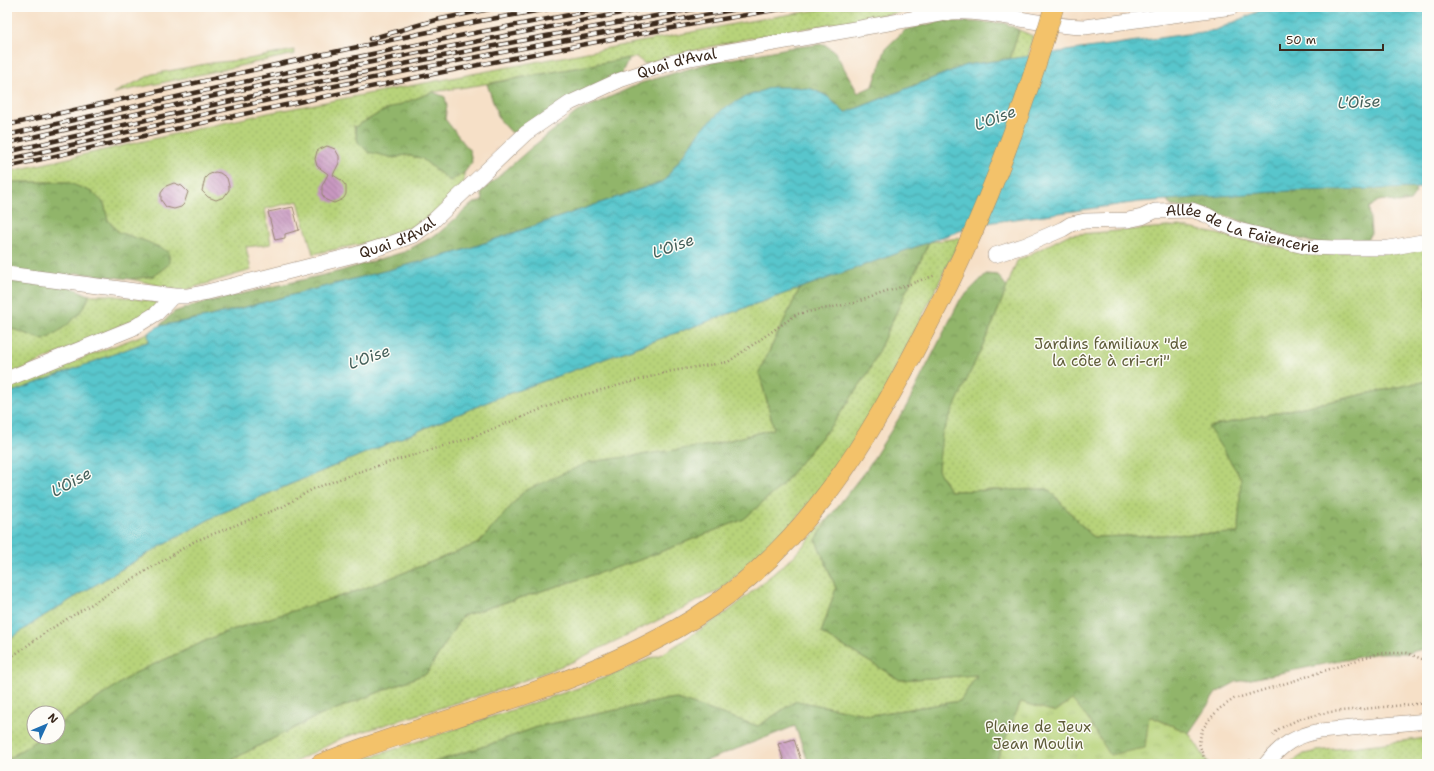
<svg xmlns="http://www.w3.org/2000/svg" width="1434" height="771" font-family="'Shantell Sans',sans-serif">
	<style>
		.grass { fill: url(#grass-dots); stroke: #797e4c }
		.forest { fill: url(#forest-crowns); stroke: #667044 }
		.park { fill: url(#park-tufts); stroke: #797e4c }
		.water { fill: url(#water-waves); stroke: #4a7875 }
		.building { fill: url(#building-back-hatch) }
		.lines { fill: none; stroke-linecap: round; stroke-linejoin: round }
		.minor-casing { stroke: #988572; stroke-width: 16 }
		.major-casing { stroke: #988572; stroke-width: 20 }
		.path { stroke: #988572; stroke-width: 2.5; stroke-dasharray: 1 3; stroke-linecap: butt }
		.minor { stroke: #fff; stroke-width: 15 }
		.major { stroke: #f3c26a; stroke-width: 19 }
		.rail-casing { stroke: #3b2a1e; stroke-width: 4.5 }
		.rail { stroke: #fdfcf7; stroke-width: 3; stroke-dasharray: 9; stroke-linecap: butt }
		.major-bridge-casing { stroke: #988572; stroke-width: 20; stroke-linecap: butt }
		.major-bridge { stroke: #f3c26a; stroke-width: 19 }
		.labels { text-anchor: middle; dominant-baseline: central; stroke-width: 3; stroke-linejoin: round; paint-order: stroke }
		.street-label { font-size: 15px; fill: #3b2a1e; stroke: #fdfcf7 }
		.park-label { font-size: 15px; fill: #605d3a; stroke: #fdfcf7 }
		.water-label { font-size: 16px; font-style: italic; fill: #45615b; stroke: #fdfcf7 }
	</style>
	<defs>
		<pattern id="grass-dots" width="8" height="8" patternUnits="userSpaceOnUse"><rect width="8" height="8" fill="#b7d37a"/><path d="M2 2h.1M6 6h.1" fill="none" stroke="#9eb569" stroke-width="1.8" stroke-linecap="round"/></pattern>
		<pattern id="forest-crowns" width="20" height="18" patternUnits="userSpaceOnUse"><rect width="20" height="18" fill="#91b56a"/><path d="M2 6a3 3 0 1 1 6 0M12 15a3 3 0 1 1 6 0" fill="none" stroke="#789357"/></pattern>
		<pattern id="park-tufts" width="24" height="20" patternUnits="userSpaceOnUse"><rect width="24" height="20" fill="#b7d37a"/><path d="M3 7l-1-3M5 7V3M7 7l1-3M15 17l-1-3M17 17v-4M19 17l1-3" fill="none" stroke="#9eb569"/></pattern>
		<pattern id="water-waves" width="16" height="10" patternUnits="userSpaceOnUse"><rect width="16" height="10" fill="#58c6cc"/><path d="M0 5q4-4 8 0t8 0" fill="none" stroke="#4aa1a5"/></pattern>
		<pattern id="building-back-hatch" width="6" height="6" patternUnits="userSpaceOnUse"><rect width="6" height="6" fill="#c797c0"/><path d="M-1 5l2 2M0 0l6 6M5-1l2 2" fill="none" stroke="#a37b9b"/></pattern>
	</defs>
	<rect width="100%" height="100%" fill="#fdfcf7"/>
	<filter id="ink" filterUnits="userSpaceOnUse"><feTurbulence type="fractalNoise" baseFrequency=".025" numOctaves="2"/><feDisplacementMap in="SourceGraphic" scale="8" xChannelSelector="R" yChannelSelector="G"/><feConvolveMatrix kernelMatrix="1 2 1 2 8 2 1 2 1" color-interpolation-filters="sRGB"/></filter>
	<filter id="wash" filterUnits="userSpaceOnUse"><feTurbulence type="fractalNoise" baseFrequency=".012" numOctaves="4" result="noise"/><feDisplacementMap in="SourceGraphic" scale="16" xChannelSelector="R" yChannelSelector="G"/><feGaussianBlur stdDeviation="0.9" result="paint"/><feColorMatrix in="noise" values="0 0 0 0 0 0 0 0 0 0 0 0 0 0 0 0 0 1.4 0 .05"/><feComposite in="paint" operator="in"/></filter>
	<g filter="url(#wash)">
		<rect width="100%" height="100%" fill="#f6e0c7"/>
		<path class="grass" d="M 836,7 L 931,7 L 755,37 L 700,49 L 645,64 L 636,57 L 479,85 L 433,92 L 383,111 L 355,127 L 353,125 L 355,130 L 358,142 L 394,158 L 405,155 L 421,158 L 450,181 L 464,173 L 464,183 L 440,210 L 411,228 L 389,238 L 313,254 L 298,201 L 265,209 L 271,244 L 246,247 L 251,270 L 182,291 L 131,279 L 154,276 L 169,264 L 148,242 L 118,232 L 108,220 L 104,203 L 67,182 L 16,182 L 7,183 L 7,172 L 268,113 L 755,20 Z
			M 1019,30 L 1033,36 L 1028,57 L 1010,59 Z
			M 294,50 L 295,54 L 114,93 L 153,74 L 211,63 L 249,59 Z
			M 1179,226 L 1312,254 L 1427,245 L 1427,381 L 1209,427 L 1241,478 L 1239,533 L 1093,537 L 1048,489 L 950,491 L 938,470 L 941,434 L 993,323 L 1017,261 L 1068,235 Z
			M 961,238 L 885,391 L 848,454 L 799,516 L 773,543 L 720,590 L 572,662 L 501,689 L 342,738 L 291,764 L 223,764 L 314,718 L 427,673 L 462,616 L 637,561 L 744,519 L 782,485 L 835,421 L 868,373 L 929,242 Z
			M 800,288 L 759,372 L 774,429 L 524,491 L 479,543 L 360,590 L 225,632 L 135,673 L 58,725 L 58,713 L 34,713 L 34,737 L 41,737 L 7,760 L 7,640 L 42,617 L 140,558 L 217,515 L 497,398 Z
			M 89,295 L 109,295 L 159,302 L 153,311 L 7,376 L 7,327 L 44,340 L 87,302 Z
			M 148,333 L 149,341 L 7,394 L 7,387 Z
			M 831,515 L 816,540 L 836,588 L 821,633 L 900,680 L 977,675 L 960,701 L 871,715 L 796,701 L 758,726 L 674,698 L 540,726 L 488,745 L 428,764 L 350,764 L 584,686 L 664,653 L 729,611 L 793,557 Z
			M 1427,738 L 1427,764 L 1289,764 L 1304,754 L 1317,751 Z"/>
		<path class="forest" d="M 942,21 L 1005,23 L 1019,30 L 1010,59 L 966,65 L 845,113 L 827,96 L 812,89 L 795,87 L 703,128 L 664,181 L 458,252 L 207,317 L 159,326 L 174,312 L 198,304 L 341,271 L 404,252 L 439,233 L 472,204 L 483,200 L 481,192 L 531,148 L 577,112 L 641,83 L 705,64 L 788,48 L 824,44 L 835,52 L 858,93 L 873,86 L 886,48 L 905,30 Z
			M 629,58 L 621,74 L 512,133 L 499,119 L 487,84 Z
			M 433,92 L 445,97 L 447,106 L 445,119 L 470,151 L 472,162 L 464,173 L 450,181 L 421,158 L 405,155 L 394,158 L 368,152 L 358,142 L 355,127 L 383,111 Z
			M 16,182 L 67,182 L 92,192 L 104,203 L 108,220 L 118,232 L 148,242 L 169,252 L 169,264 L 154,276 L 131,279 L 76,273 L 71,278 L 73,288 L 89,295 C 84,315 61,331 44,340 L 7,327 L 7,183 Z
			M 1413,185 L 1416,193 L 1410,201 L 1398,203 L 1385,200 L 1378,201 L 1369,208 L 1371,233 L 1366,241 L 1334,248 L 1270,231 L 1208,210 L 1171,206 L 1165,197 Z
			M 929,242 L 868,373 L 835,421 L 782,485 L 744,519 L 637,561 L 462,616 L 427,673 L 314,718 L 223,764 L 7,764 L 7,760 L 41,737 L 58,737 L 58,725 L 135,673 L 225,632 L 360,590 L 479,543 L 524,491 L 589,462 L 711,445 L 774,429 L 759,372 L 800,288 Z
			M 986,274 L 998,275 L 1007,287 L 993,323 L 942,434 L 938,470 L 950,491 L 1048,489 L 1093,537 L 1238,533 L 1241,478 L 1208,427 L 1427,381 L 1427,648 L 1407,653 L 1379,653 L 1236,682 L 1216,693 L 1189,733 L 1150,716 L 1145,748 L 1110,756 L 1087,718 L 1055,712 L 1021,702 L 995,764 L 809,764 L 795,726 L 698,764 L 428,764 L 488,745 L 540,726 L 674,698 L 758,726 L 796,701 L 871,715 L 960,701 L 977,675 L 900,680 L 821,633 L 836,588 L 816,540 L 831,515 L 868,467 L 906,407 L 960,300 Z"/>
		<path class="park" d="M 1072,700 L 1087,718 L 1110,755 L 1145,748 L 1149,716 L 1189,733 L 1209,764 L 995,764 L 1021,702 L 1055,712 Z"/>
		<path class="water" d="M 1281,7 L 1427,7 L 1427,188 L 1289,191 L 1139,202 L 979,224 L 742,309 L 497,398 L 217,515 L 140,558 L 42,617 L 7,641 L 7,394 L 149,341 L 148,333 L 159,326 L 207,317 L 458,252 L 664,181 L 703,128 L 723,109 L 745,97 L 772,87 L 795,87 L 812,89 L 827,96 L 845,113 L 966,65 L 1216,30 L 1259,11 Z"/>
		<g id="blocks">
			<path class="building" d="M 327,146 L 335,149 L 339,156 L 339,163 L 333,175 L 341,180 L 346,186 L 346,194 L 344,198 L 341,200 L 334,203 L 326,200 L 322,194 L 322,186 L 328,174 L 317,166 L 315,159 L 317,151 L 320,149 Z
				M 215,172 L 220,173 L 227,178 L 229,186 L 229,190 L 224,197 L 216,200 L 208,197 L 202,191 L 205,178 L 208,175 Z
				M 174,183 L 182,186 L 188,192 L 184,204 L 181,207 L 174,209 L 166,207 L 161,200 L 161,193 L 166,186 Z
				M 293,207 L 299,230 L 285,234 L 285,238 L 275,240 L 268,212 Z
				M 794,739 L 802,764 L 785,764 L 778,744 Z"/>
		</g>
	</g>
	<g filter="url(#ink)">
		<use href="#blocks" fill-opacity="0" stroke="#988572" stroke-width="1"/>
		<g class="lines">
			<g class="minor-casing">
				<g id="minor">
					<path id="s1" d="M 995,255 L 1026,245 L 1063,229 L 1071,224 L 1085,221 L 1128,220 L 1142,217 L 1155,211 L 1192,210 L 1206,215 L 1223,224 L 1238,230 L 1308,247 L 1334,248 L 1389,248 L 1427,241"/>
					<path id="s2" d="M 7,274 L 173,296 L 187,296 L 203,293 L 358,254 L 387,245 L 414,235 L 433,221 L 526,133 L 570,103 L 620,80 L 670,63 L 690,58 L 951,12 C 997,10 1040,27 1085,27 L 1232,7"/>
					<path d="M 7,379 L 133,328 L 157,313 L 173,296"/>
					<path d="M 1266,764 C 1282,744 1295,736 1320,731 L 1427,721"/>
				</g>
			</g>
			<g class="major-casing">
				<path id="major" d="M 320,764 C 393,734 470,715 544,688 C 595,670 646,648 693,619 C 806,548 869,440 928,325"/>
			</g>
			<path class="path" d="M 7,660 L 49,630 L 195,541 L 282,507 L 313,489 L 361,471 L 473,437 L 564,400 L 672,371 L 728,362 L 797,314 L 854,303 L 936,275
				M 1273,735 L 1279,729 L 1299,719 L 1330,712 L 1427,703
				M 1206,764 L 1199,743 L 1202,730 L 1209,720 L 1219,709 L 1234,699 L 1293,681 L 1379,653 L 1407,653 L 1427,661
				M 1248,764 L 1252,758"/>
			<use href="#minor" class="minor"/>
			<use href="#major" class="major"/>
			<g class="rail-casing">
				<path id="rail" d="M 370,39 L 436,20 L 499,7
					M 7,125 L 320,55 L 480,21 L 559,7
					M 7,135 L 319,65 L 464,35 L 611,7
					M 7,143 L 321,72 L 652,7
					M 7,152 C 186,110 365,70 546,36 C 599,26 652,17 705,7
					M 7,160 C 115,135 222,109 330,87 C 469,57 609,32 749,7
					M 7,167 C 267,107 529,51 793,7"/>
			</g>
			<use href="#rail" class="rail"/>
			<g class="major-bridge-casing">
				<path id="major-bridge" d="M 928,325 C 982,224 1022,116 1054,7"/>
			</g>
			<use href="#major-bridge" class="major-bridge"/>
		</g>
	</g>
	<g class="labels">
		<g class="street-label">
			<text stroke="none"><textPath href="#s2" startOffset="736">Quai d'Aval</textPath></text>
			<text stroke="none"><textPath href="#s1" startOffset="259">Allée de La Faïencerie</textPath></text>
			<text stroke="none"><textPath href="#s2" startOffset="400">Quai d'Aval</textPath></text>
		</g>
		<g class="park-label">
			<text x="1111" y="344">Jardins familiaux "de<tspan x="1111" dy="17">la côte à cri-cri"</tspan></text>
			<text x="1038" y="727">Plaine de Jeux<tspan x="1038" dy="17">Jean Moulin</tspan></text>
		</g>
		<g class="water-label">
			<text transform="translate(1359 102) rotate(-3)">L'Oise</text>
			<text transform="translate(995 118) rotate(-21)">L'Oise</text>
			<text transform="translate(673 246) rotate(-20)">L'Oise</text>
			<text transform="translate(369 357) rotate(-20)">L'Oise</text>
			<text transform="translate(71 482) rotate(-29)">L'Oise</text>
		</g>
	</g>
	<rect width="1434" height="771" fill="none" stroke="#fdfcf7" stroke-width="24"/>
	<g transform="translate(46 725) rotate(46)"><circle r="19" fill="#fdfcf7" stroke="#afa8a0"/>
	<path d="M0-3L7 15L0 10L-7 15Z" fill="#1f6fb2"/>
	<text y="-6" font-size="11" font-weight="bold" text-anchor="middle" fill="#3b2a1e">N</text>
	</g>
	<path d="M1280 44v6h103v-6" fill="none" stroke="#3b2a1e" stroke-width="2"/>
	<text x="1286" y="44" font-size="12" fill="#3b2a1e" stroke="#fdfcf7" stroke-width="3" paint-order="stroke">50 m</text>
</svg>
